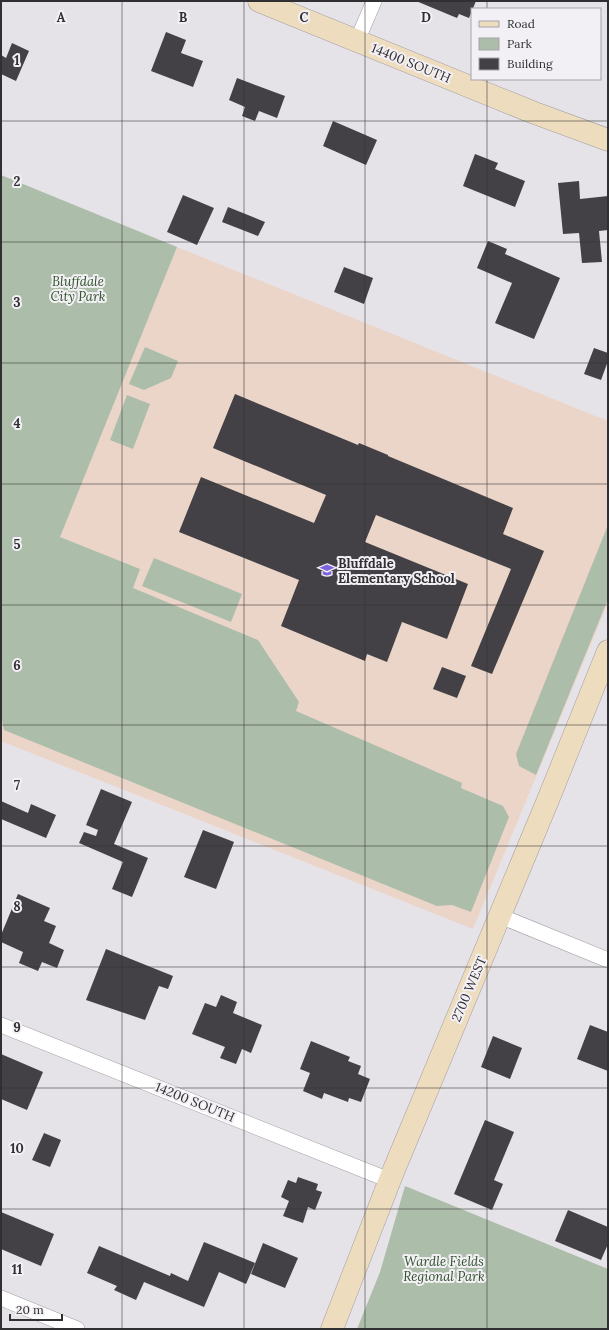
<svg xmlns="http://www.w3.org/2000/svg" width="609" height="1330" font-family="Lora,serif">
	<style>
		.education { fill: #ebd5c9 }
		.green { fill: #acbdaa }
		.building { fill: #434145 }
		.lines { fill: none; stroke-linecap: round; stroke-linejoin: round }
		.street-casing { stroke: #a19ea3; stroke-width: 16 }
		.secondary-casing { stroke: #a19ea3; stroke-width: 23 }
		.street { stroke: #fff; stroke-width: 15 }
		.secondary { stroke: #eedcbe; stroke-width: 22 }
		.grid { fill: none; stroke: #302f31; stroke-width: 1; stroke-opacity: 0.55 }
		.labels { text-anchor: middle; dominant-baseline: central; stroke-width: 4; stroke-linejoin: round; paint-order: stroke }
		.street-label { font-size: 13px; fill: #302f31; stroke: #f3f0f5 }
		.park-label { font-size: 13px; font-style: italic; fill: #2d502a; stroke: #f3f0f5 }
		.poi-label { font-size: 13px; font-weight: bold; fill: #302f31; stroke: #f3f0f5; text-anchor: start }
		.grid-label { font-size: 13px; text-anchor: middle; font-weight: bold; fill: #302f31; stroke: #f3f0f5; stroke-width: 4; stroke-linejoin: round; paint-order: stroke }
	</style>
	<rect width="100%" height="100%" fill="#e6e3e8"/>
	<path class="education" d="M 177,247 L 608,421 L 608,603 L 473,929 L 1,741 L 1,680 Z"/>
	<path class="green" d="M 1,175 L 177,247 L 60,537 L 140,569 L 133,588 L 258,640 L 299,702 L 296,711 L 462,783 L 461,788 L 503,806 L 509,817 L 471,912 L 452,905 L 437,906 L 4,730 L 1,715 Z
		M 145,347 L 178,361 L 171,378 L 144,390 L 129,384 Z
		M 127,395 L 150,404 L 133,449 L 110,440 Z
		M 608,525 L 608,599 L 536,775 L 519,766 L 516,754 Z
		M 154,558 L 242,594 L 231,622 L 142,586 Z
		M 405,1186 L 608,1269 L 608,1329 L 357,1329 L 380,1272 Z"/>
	<path class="building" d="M 416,1 L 476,1 L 469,18 L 459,14 L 457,18 Z
		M 166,32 L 186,40 L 181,53 L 203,61 L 193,87 L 151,71 Z
		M 12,43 L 29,51 L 16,81 L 1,74 L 1,55 L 6,58 Z
		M 237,78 L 285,96 L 277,118 L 259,111 L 255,121 L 242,116 L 245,107 L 229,100 Z
		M 333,121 L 377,140 L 366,165 L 323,146 Z
		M 475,154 L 498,163 L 495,169 L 525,181 L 515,207 L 463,186 Z
		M 579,181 L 580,199 L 608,196 L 608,230 L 599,231 L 602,262 L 582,263 L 579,233 L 563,234 L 558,183 Z
		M 183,195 L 214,208 L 197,245 L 167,232 Z
		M 228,207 L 265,222 L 258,236 L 222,222 Z
		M 488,241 L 507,249 L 505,254 L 560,278 L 534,339 L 495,323 L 512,283 L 477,268 Z
		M 344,267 L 373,278 L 364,304 L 334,292 Z
		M 594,348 L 608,353 L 608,361 L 601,380 L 584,374 Z
		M 235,394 L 358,445 L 359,443 L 388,455 L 388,456 L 513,508 L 503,534 L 544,551 L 492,674 L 471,666 L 511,569 L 376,515 L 365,542 L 468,584 L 447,639 L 402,622 L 387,662 L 367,654 L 365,661 L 281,626 L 299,580 L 179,532 L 201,477 L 314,523 L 326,495 L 213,448 Z
		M 442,667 L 466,676 L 457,698 L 433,689 Z
		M 101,789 L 132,802 L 114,844 L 148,858 L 132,897 L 112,889 L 123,862 L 79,843 L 84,832 L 96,836 L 98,830 L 86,825 Z
		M 1,801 L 28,813 L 31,804 L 56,815 L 46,838 L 1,819 Z
		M 203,830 L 234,842 L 216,889 L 184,877 Z
		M 18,894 L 50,908 L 44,921 L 56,926 L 49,943 L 64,950 L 57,968 L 42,962 L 38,971 L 19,963 L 23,952 L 1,942 L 1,935 Z
		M 106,949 L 173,976 L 168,989 L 159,986 L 145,1020 L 86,1000 Z
		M 221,995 L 237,1002 L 233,1013 L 262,1025 L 251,1053 L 242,1049 L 236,1064 L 220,1058 L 225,1047 L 192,1034 L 205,1003 L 216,1007 Z
		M 590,1025 L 608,1032 L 608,1071 L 577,1059 Z
		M 493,1036 L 522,1048 L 510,1079 L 481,1067 Z
		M 311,1041 L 350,1057 L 348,1061 L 361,1066 L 358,1074 L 370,1079 L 361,1102 L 349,1098 L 348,1102 L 324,1093 L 322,1099 L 303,1091 L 310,1073 L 300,1069 Z
		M 1,1054 L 43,1072 L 27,1110 L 1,1099 Z
		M 485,1120 L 514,1132 L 494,1180 L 503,1184 L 492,1210 L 454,1194 Z
		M 44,1133 L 61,1140 L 50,1167 L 32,1160 Z
		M 298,1177 L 318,1184 L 316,1190 L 322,1192 L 315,1210 L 308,1207 L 303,1223 L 283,1216 L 289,1201 L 281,1197 L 288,1180 L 296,1183 Z
		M 568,1210 L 608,1227 L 608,1244 L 601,1260 L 555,1241 Z
		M 1,1212 L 54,1234 L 41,1266 L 1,1249 Z
		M 204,1242 L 255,1263 L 246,1284 L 219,1272 L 204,1307 L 144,1282 L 136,1300 L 114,1290 L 117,1286 L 87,1273 L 99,1246 L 170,1276 L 171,1273 L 188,1281 Z
		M 263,1243 L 298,1258 L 285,1288 L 251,1274 Z"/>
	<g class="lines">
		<g class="street-casing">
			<path id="street" d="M 357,41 L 374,1
				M 500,916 L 608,960
				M 1,1025 L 389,1180
				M 1,1298 L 77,1329"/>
		</g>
		<g class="secondary-casing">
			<path id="secondary" d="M 259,1 L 532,112 L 608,140
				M 332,1329 L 393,1172 L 548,800 L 608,651"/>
		</g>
		<use href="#street" class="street"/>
		<use href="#secondary" class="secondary"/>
	</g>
	<path class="grid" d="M 122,1 L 122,1329M 244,1 L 244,1329M 365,1 L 365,1329M 487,1 L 487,9M 487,79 L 487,1329M 1,121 L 608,121M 1,242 L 608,242M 1,363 L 608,363M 1,484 L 608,484M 1,605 L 608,605M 1,725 L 608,725M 1,846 L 608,846M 1,967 L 608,967M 1,1088 L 608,1088M 1,1209 L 608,1209"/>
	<defs>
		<g id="school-bare" transform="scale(1.08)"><path d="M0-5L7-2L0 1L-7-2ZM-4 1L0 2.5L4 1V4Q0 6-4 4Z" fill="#7d62dd" stroke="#f3f0f5" stroke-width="2.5" paint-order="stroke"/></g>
	</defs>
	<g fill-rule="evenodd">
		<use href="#school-bare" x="327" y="570"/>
	</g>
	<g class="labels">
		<g class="street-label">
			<text transform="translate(411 63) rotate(22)">14400 SOUTH</text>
			<text transform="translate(469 989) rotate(-67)">2700 WEST</text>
			<text transform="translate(195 1102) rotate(22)">14200 SOUTH</text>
		</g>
		<g class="park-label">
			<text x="78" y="281">Bluffdale<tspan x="78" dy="15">City Park</tspan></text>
			<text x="444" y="1261">Wardle Fields<tspan x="444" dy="15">Regional Park</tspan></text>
		</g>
		<g class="poi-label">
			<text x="338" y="563">Bluffdale<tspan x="338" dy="15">Elementary School</tspan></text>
		</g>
	</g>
	<g class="grid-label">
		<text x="61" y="22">A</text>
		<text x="183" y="22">B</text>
		<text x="304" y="22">C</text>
		<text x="426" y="22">D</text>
		<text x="17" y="65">1</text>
		<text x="17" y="186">2</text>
		<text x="17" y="307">3</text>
		<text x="17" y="428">4</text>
		<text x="17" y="549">5</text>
		<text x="17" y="670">6</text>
		<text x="17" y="790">7</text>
		<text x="17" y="911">8</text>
		<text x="17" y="1032">9</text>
		<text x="17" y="1153">10</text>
		<text x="17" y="1274">11</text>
	</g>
	<rect width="609" height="1330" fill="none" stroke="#302f31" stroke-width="4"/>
	<rect x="471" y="8" width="130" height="72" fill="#f3f0f5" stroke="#a5a3a7"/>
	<rect x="479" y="21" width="20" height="6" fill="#eedcbe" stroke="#a5a3a7"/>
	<text x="507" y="28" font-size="12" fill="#302f31">Road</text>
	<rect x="479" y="38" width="20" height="12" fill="#acbdaa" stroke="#a5a3a7"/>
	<text x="507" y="48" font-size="12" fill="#302f31">Park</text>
	<rect x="479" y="58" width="20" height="12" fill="#434145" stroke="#a5a3a7"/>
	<text x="507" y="68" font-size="12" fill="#302f31">Building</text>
	<path d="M10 1314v6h52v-6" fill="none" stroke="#302f31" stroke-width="2"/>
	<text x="16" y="1314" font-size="12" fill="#302f31" stroke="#f3f0f5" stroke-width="3" paint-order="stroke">20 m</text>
</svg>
